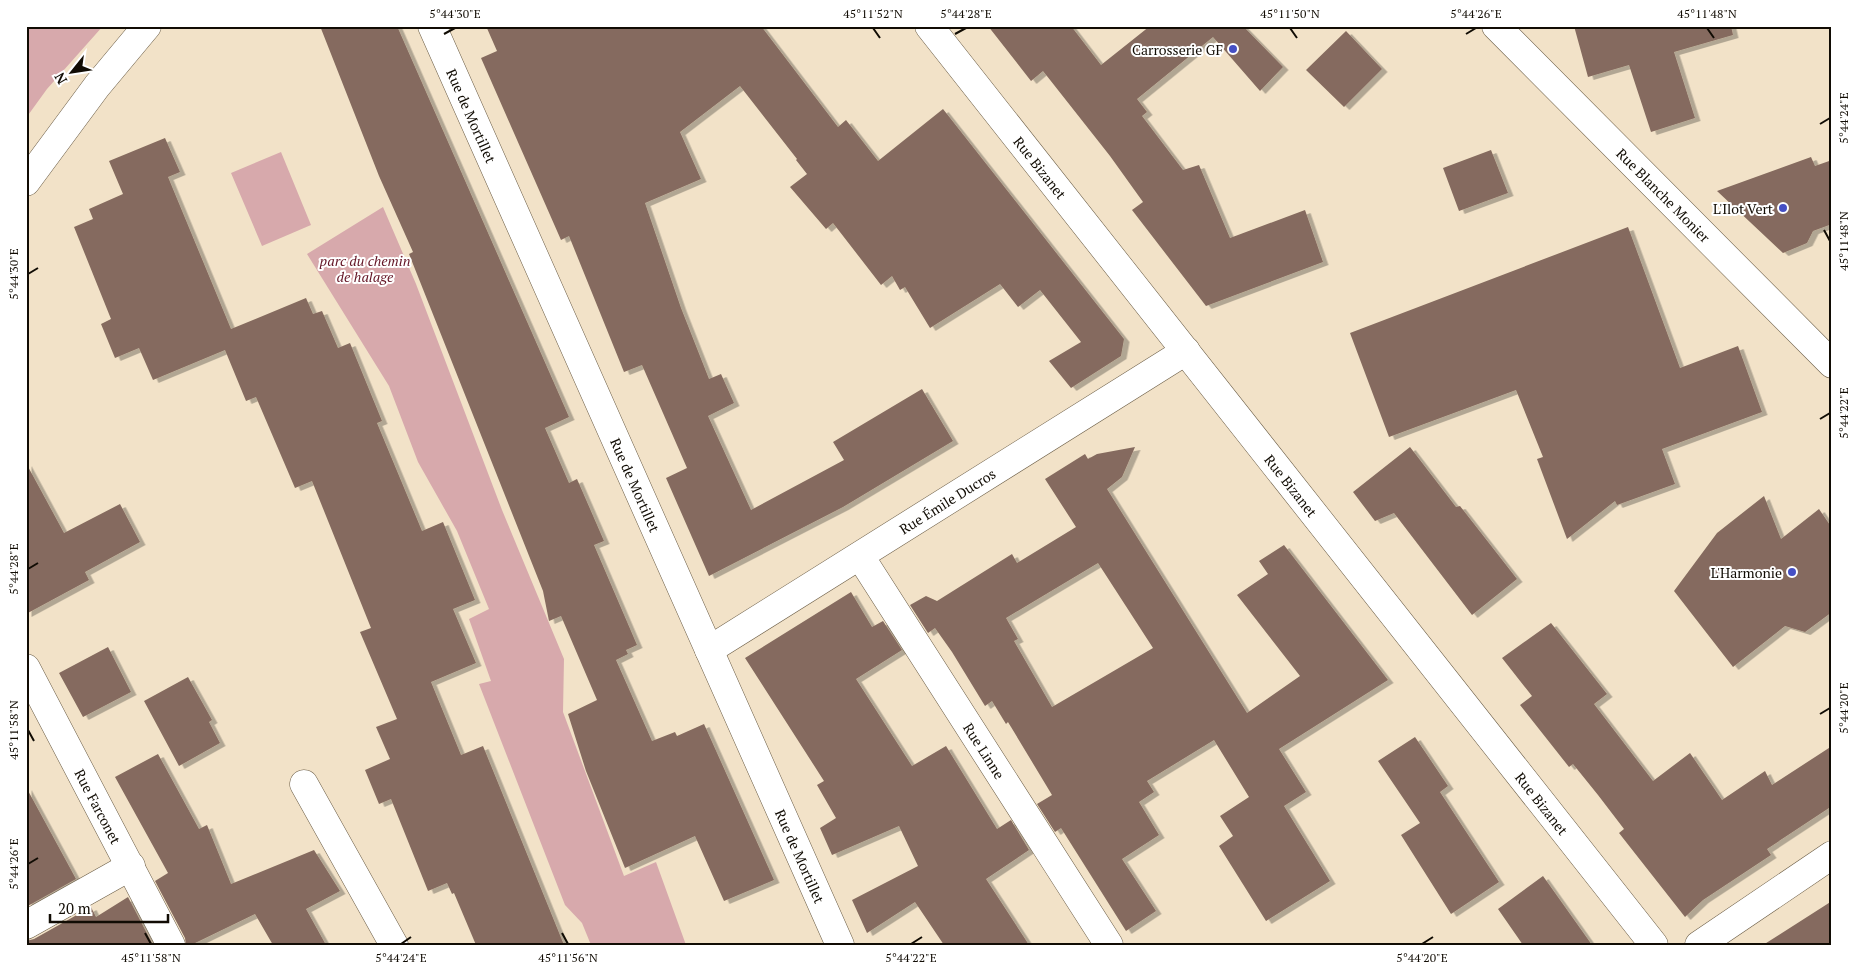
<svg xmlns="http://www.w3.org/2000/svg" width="1858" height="971" font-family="'PT Serif',serif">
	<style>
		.green { fill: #d7a9ac }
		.building { fill: #856b5e; fill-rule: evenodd; filter: url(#shadow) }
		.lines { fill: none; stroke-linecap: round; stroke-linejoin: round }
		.minor-casing { stroke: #6b5d46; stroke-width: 29 }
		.minor { stroke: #fff; stroke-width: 28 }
		.ticks { fill: none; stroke: #110c04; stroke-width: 2 }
		.poi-dot { fill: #454fc4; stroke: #fff; stroke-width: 2 }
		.labels { text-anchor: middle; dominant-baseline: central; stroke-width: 4; stroke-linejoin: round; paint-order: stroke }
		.poi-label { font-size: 14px; fill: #110c04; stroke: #fff; text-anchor: end }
		.street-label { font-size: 14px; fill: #110c04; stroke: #fff }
		.park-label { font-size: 14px; font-style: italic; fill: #631425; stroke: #fff }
		.neatline { fill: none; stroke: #110c04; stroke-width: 2 }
		.ticks-label { font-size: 12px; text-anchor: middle; fill: #110c04 }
	</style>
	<defs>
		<filter id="shadow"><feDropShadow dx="5.5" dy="3" stdDeviation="0" flood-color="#0004"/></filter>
	</defs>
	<rect width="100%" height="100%" fill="#f2e2c8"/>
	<path class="green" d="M 26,26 L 103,26 L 47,89 L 26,118 Z
		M 281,152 L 311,225 L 262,246 L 231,173 Z
		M 383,207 L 416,284 L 502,510 L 564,659 L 563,712 L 624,876 L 656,862 L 686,945 L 591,945 L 582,923 L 565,905 L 479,684 L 491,681 L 469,619 L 489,609 L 457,531 L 418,462 L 389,386 L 307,254 Z"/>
	<path class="building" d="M 320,26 L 397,26 L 569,417 L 545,428 L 569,483 L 577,479 L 604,541 L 594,545 L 637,645 L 626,650 L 628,654 L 616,660 L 652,741 L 675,732 L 677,736 L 704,724 L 774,880 L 724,901 L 695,836 L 625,868 L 586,771 L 568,714 L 597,700 L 561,616 L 549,621 L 543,591 L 409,254 L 413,252 L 379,176 Z
		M 486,26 L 761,26 L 838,127 L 846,120 L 878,161 L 943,109 L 1124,339 L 1121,356 L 1071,388 L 1049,361 L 1081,342 L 1040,290 L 1018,307 L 1000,284 L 930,328 L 905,287 L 900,290 L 892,276 L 881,285 L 833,223 L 826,229 L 790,187 L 807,174 L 796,160 L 797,159 L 740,86 L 680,132 L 701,179 L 645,203 L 681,308 L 709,379 L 721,374 L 734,403 L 708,416 L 751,510 L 844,460 L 833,442 L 922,389 L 953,441 L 843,507 L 709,576 L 666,478 L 687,468 L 642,365 L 624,372 L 569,236 L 561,240 L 481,58 L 497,51 Z
		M 988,26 L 1071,26 L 1101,65 L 1150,26 L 1243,26 L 1283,67 L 1260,91 L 1213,37 L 1137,99 L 1147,112 L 1142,116 L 1183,170 L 1199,165 L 1230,238 L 1305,210 L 1323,262 L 1206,306 L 1132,210 L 1143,202 L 1110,156 L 1043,71 L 1031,81 Z
		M 1574,26 L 1731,26 L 1733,35 L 1674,52 L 1695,118 L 1651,132 L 1629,65 L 1588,77 Z
		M 1346,31 L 1382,69 L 1344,107 L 1306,70 Z
		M 165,138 L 180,172 L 168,177 L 231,329 L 306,298 L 313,314 L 322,311 L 338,348 L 350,343 L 382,421 L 377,423 L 422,531 L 443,522 L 475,600 L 453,609 L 476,663 L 431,682 L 461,755 L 483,746 L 564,945 L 476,945 L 454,893 L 452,894 L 447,883 L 428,891 L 391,799 L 379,804 L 365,770 L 390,759 L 376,727 L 397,719 L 360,632 L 371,628 L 312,481 L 295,488 L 256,397 L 246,401 L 225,350 L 153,380 L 139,348 L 115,358 L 101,324 L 111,319 L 74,227 L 93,219 L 89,209 L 123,194 L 109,161 Z
		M 1491,150 L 1508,193 L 1459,211 L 1443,168 Z
		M 1811,157 L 1815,166 L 1832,160 L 1832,224 L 1813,231 L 1807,243 L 1783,253 L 1717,191 Z
		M 1628,227 L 1680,368 L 1738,346 L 1762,412 L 1662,449 L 1675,484 L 1617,505 L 1615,501 L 1567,539 L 1537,459 L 1543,457 L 1516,390 L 1389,437 L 1350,333 Z
		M 1135,447 L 1122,477 L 1107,489 L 1247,713 L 1300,676 L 1237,595 L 1268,574 L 1259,561 L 1284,545 L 1388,680 L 1279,749 L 1306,792 L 1284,806 L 1330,881 L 1266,921 L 1219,846 L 1233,836 L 1220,816 L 1249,797 L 1214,740 L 1147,781 L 1154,792 L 1139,802 L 1159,835 L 1122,859 L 1156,911 L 1126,931 L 1061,828 L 1055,832 L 1037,804 L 1052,795 L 1008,722 L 1006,724 L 992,701 L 985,706 L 952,652 L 935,628 L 928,633 L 910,605 L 926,596 L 937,601 L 1012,554 L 1017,563 L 1076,527 L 1045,479 L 1085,454 L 1088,459 L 1097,454 ZM 1098,563 L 1153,648 L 1052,707 L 1014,641 L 1018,639 L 1006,618 Z
		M 1410,447 L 1456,507 L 1460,506 L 1517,579 L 1472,615 L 1394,513 L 1375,521 L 1353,492 Z
		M 26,463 L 64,533 L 120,504 L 140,542 L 85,572 L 89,580 L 26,614 Z
		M 1764,496 L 1781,539 L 1819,509 L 1832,528 L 1832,612 L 1805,632 L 1785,626 L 1733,667 L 1674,591 L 1717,533 Z
		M 851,592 L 872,627 L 883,621 L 902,650 L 856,679 L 912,766 L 946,746 L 997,829 L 1011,820 L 1029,850 L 986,879 L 1029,945 L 944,945 L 915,902 L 867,933 L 852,900 L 918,866 L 899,826 L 832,855 L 820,828 L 836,818 L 817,785 L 824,781 L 745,658 Z
		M 1551,623 L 1607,694 L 1594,704 L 1653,781 L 1690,753 L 1722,800 L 1765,771 L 1772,785 L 1832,746 L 1832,806 L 1767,849 L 1771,855 L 1703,900 L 1685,917 L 1619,833 L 1624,829 L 1598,795 L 1573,764 L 1569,767 L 1520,705 L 1532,696 L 1502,658 Z
		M 108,647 L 131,692 L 83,717 L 59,673 Z
		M 188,677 L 212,720 L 209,722 L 220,743 L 179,766 L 144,701 Z
		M 1415,737 L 1448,786 L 1440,792 L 1499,882 L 1451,914 L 1401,835 L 1420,823 L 1378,761 Z
		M 158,754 L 199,829 L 207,825 L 231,884 L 314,850 L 340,891 L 306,909 L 326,945 L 273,945 L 255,914 L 191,945 L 186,945 L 185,938 L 155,881 L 168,873 L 115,777 Z
		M 26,787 L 76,879 L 26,907 Z
		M 1543,876 L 1592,945 L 1523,945 L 1498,909 Z
		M 128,897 L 153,945 L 26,945 L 26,941 L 34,939 L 91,907 L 96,917 Z
		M 1832,901 L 1832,945 L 1763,945 Z"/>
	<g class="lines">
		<g class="minor-casing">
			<g id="minor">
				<path id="s1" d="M 432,26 L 840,945"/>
				<path id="s2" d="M 929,26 L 1654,945"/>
				<path id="s3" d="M 1496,26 L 1832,364"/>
				<path d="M 26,182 L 97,86 L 147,26"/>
				<path id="s4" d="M 860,556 L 1109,945"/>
				<path id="s5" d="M 709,650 L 1186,351"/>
				<path id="s6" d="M 26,668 L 171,945"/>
				<path d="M 304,784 L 394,945"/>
				<path d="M 26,925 L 131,866"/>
				<path d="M 1699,945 L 1832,855"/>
			</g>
		</g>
		<use href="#minor" class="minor"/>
	</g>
	<path class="ticks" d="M 873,28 L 880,38M 1290,28 L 1297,38M 1707,28 L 1714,38M 444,34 L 455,28M 955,34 L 966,28M 1466,34 L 1476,28M 1820,124 L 1830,118M 1824,230 L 1830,241M 28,274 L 38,268M 1820,419 L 1830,413M 28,569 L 38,563M 1820,714 L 1830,708M 28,730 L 34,741M 28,864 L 38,858M 145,933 L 151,944M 562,933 L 568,944M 401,944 L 411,937M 911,944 L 922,937M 1422,944 L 1433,937"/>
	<g class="poi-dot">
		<circle cx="1233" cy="49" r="5"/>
		<circle cx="1783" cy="208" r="5"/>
		<circle cx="1792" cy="572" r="5"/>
	</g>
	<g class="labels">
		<g class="poi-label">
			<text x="1223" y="49">Carrosserie GF</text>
			<text x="1773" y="208">L'Ilot Vert</text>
			<text x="1782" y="572">L'Harmonie</text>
		</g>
		<g class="street-label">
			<text stroke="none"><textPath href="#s1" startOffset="98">Rue de Mortillet</textPath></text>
			<text stroke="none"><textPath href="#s2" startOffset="180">Rue Bizanet</textPath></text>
			<text stroke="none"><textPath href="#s3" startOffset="238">Rue Blanche Monier</textPath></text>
			<text stroke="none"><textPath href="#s2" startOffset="585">Rue Bizanet</textPath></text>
			<text stroke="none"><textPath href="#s1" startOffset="502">Rue de Mortillet</textPath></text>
			<text stroke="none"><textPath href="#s5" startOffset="281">Rue Émile Ducros</textPath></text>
			<text stroke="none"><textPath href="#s4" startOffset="231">Rue Linne</textPath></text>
			<text stroke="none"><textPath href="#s2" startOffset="990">Rue Bizanet</textPath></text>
			<text stroke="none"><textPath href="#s6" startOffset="156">Rue Farconet</textPath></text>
			<text stroke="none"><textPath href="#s1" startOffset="908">Rue de Mortillet</textPath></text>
		</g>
		<g class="park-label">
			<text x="365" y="260">parc du chemin<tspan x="365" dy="16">de halage</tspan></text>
		</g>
	</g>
	<rect width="1858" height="971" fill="none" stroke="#ffffff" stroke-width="55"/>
	<g transform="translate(72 72) rotate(240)" stroke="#ffffff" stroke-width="4" paint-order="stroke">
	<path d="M0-4L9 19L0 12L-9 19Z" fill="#110c04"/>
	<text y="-8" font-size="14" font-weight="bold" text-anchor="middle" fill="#110c04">N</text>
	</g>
	<path d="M50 914v8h118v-8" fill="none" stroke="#110c04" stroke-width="2.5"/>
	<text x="58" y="914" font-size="15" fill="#110c04" stroke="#ffffff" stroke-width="4" paint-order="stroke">20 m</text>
	<rect x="28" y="28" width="1802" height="916" class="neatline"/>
	<g class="ticks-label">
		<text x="455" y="18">5°44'30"E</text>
		<text x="873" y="18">45°11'52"N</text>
		<text x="966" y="18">5°44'28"E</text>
		<text x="1290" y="18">45°11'50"N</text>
		<text x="1476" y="18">5°44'26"E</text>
		<text x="1707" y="18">45°11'48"N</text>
		<text transform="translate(1844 118) rotate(-90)" y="4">5°44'24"E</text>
		<text transform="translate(1844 241) rotate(-90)" y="4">45°11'48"N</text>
		<text transform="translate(14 274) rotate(-90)" y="4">5°44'30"E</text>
		<text transform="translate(1844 413) rotate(-90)" y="4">5°44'22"E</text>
		<text transform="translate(14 569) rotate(-90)" y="4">5°44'28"E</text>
		<text transform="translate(1844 708) rotate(-90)" y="4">5°44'20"E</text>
		<text transform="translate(14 730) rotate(-90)" y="4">45°11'58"N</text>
		<text transform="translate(14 864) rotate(-90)" y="4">5°44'26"E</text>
		<text x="151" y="962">45°11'58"N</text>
		<text x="401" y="962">5°44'24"E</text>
		<text x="568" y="962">45°11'56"N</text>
		<text x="911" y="962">5°44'22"E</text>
		<text x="1422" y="962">5°44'20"E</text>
	</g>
</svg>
